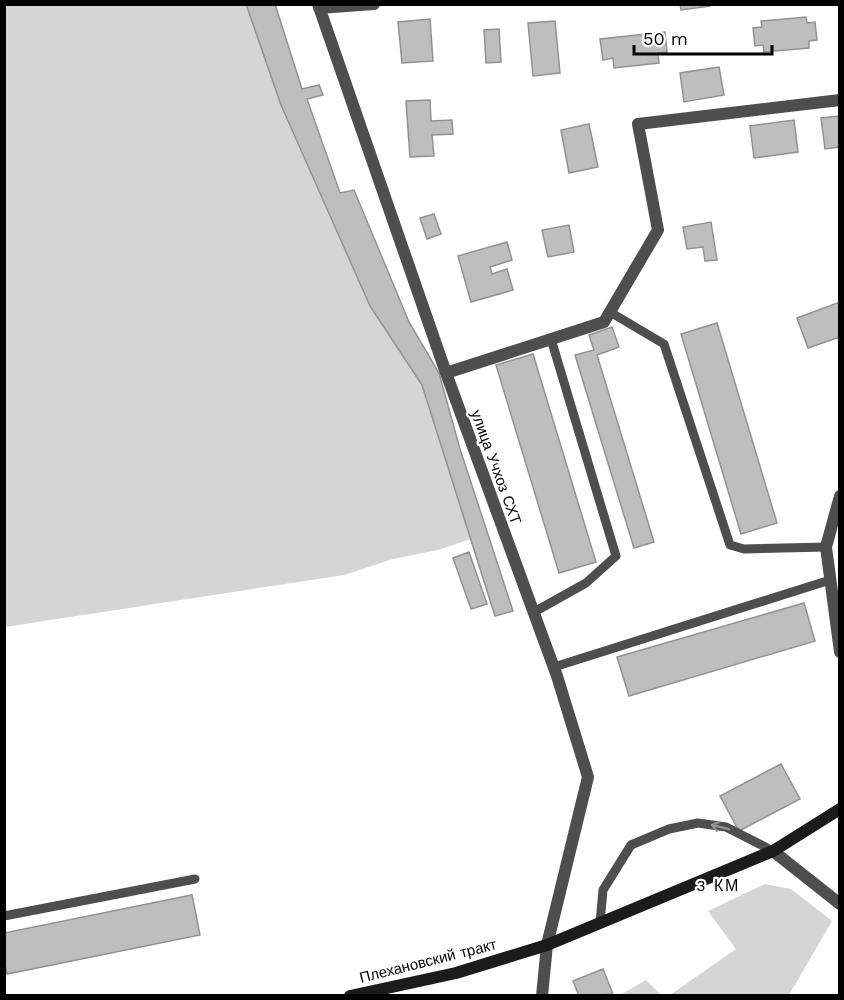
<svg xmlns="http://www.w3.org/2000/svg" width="844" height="1000" font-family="'Work Sans',sans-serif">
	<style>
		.green { fill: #d5d5d5 }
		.building { fill: #bebebe; stroke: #929292; stroke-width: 1.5 }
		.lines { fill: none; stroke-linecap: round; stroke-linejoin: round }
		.lane { stroke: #4e4e4e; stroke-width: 9 }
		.street { stroke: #4e4e4e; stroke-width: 12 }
		.secondary { stroke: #1b1b1b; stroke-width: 12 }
		.oneway { stroke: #959595 }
		.labels { text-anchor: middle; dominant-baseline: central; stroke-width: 4.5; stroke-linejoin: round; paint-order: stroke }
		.street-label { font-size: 15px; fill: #000; stroke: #fff }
		.neighbourhood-label { font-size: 16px; letter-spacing: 1.5px; fill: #000; stroke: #fff }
	</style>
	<rect width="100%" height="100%" fill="#fff"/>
	<path class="green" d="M 4,5 L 246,5 L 281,105 L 370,306 L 422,385 L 471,539 L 438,550 L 393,559 L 344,575 L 5,627 Z
		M 765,884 L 791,889 L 832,921 L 789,995 L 670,995 L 736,949 L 708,911 Z
		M 646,980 L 661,995 L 620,995 Z"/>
	<path class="building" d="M 246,4 L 275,4 L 302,89 L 319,85 L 323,95 L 307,99 L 340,193 L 354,190 L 409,322 L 439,373 L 460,449 L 513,611 L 495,616 L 422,385 L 370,306 L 281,105 Z
		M 680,4 L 710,4 L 710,6 L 681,10 Z
		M 806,17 L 807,23 L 815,22 L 817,40 L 809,41 L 809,48 L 764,52 L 763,45 L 755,46 L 753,28 L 762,27 L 761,21 Z
		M 430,19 L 433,61 L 402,63 L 398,22 Z
		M 555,21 L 560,73 L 533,76 L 528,23 Z
		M 499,29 L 501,62 L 486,63 L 484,30 Z
		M 665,32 L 667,52 L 658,53 L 659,63 L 614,68 L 613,58 L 603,60 L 600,39 Z
		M 719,67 L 724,95 L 684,102 L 680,73 Z
		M 430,100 L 431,121 L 452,120 L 453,134 L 432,135 L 434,156 L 410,157 L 406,101 Z
		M 840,116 L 840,147 L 825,149 L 821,118 Z
		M 794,120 L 798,152 L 754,158 L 750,126 Z
		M 589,124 L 598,167 L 569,173 L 561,130 Z
		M 434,214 L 441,234 L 427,239 L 420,218 Z
		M 711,222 L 717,260 L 705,261 L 703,247 L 687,249 L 683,227 Z
		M 569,225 L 574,252 L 548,257 L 542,230 Z
		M 507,242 L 512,260 L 490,267 L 492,274 L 507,269 L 513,290 L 471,302 L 458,256 Z
		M 840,302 L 840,337 L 808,348 L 797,318 Z
		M 717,323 L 777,523 L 741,534 L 681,334 Z
		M 612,327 L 619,347 L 597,355 L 654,542 L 634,548 L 575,355 L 594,350 L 589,335 Z
		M 533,354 L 596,562 L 559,573 L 496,365 Z
		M 469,552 L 487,604 L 471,609 L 453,558 Z
		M 804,603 L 815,641 L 629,696 L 617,657 Z
		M 781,764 L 800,799 L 739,831 L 720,796 Z
		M 192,895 L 200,935 L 7,974 L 4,959 L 4,933 Z
		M 603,969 L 613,994 L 579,996 L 573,981 Z"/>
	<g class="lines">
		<path class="lane" d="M 610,312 L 664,344 L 730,545 L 744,549 L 826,547
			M 534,612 L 586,583 L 616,556 L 551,339
			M 554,667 L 830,580
			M 4,916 L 195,879
			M 600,923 L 603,890 L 631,845 L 669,829 L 698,823 L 726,827 L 773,851"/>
		<path class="street" d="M 318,4 L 446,373 L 557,676 L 588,777 L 547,945 L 542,996
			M 319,8 L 374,4
			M 446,373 L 604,322 L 658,230 L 638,124 L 840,100
			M 840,496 L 826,547 L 840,652
			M 773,851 L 840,904"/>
		<path class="secondary" d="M 350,996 L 456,973 L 547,945 L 773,851 L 840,809"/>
	</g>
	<defs><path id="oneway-shaft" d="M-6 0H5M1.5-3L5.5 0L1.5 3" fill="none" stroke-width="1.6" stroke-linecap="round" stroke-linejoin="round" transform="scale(1.5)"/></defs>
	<use class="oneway" href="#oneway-shaft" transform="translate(720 827) rotate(-166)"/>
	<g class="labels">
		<g class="street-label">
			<text transform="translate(496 467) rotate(70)">улица Учхоз СХТ</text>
			<text transform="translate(428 961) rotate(-14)">Плехановский тракт</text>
		</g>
		<g class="neighbourhood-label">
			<text x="718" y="885">3 КМ</text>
		</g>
	</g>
	<rect width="844" height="1000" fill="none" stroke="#000000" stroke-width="12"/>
	<path d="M634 45v9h138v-9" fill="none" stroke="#000000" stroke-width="3"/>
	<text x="643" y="45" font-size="18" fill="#000000" stroke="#ffffff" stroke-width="4.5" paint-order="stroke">50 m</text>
</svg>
